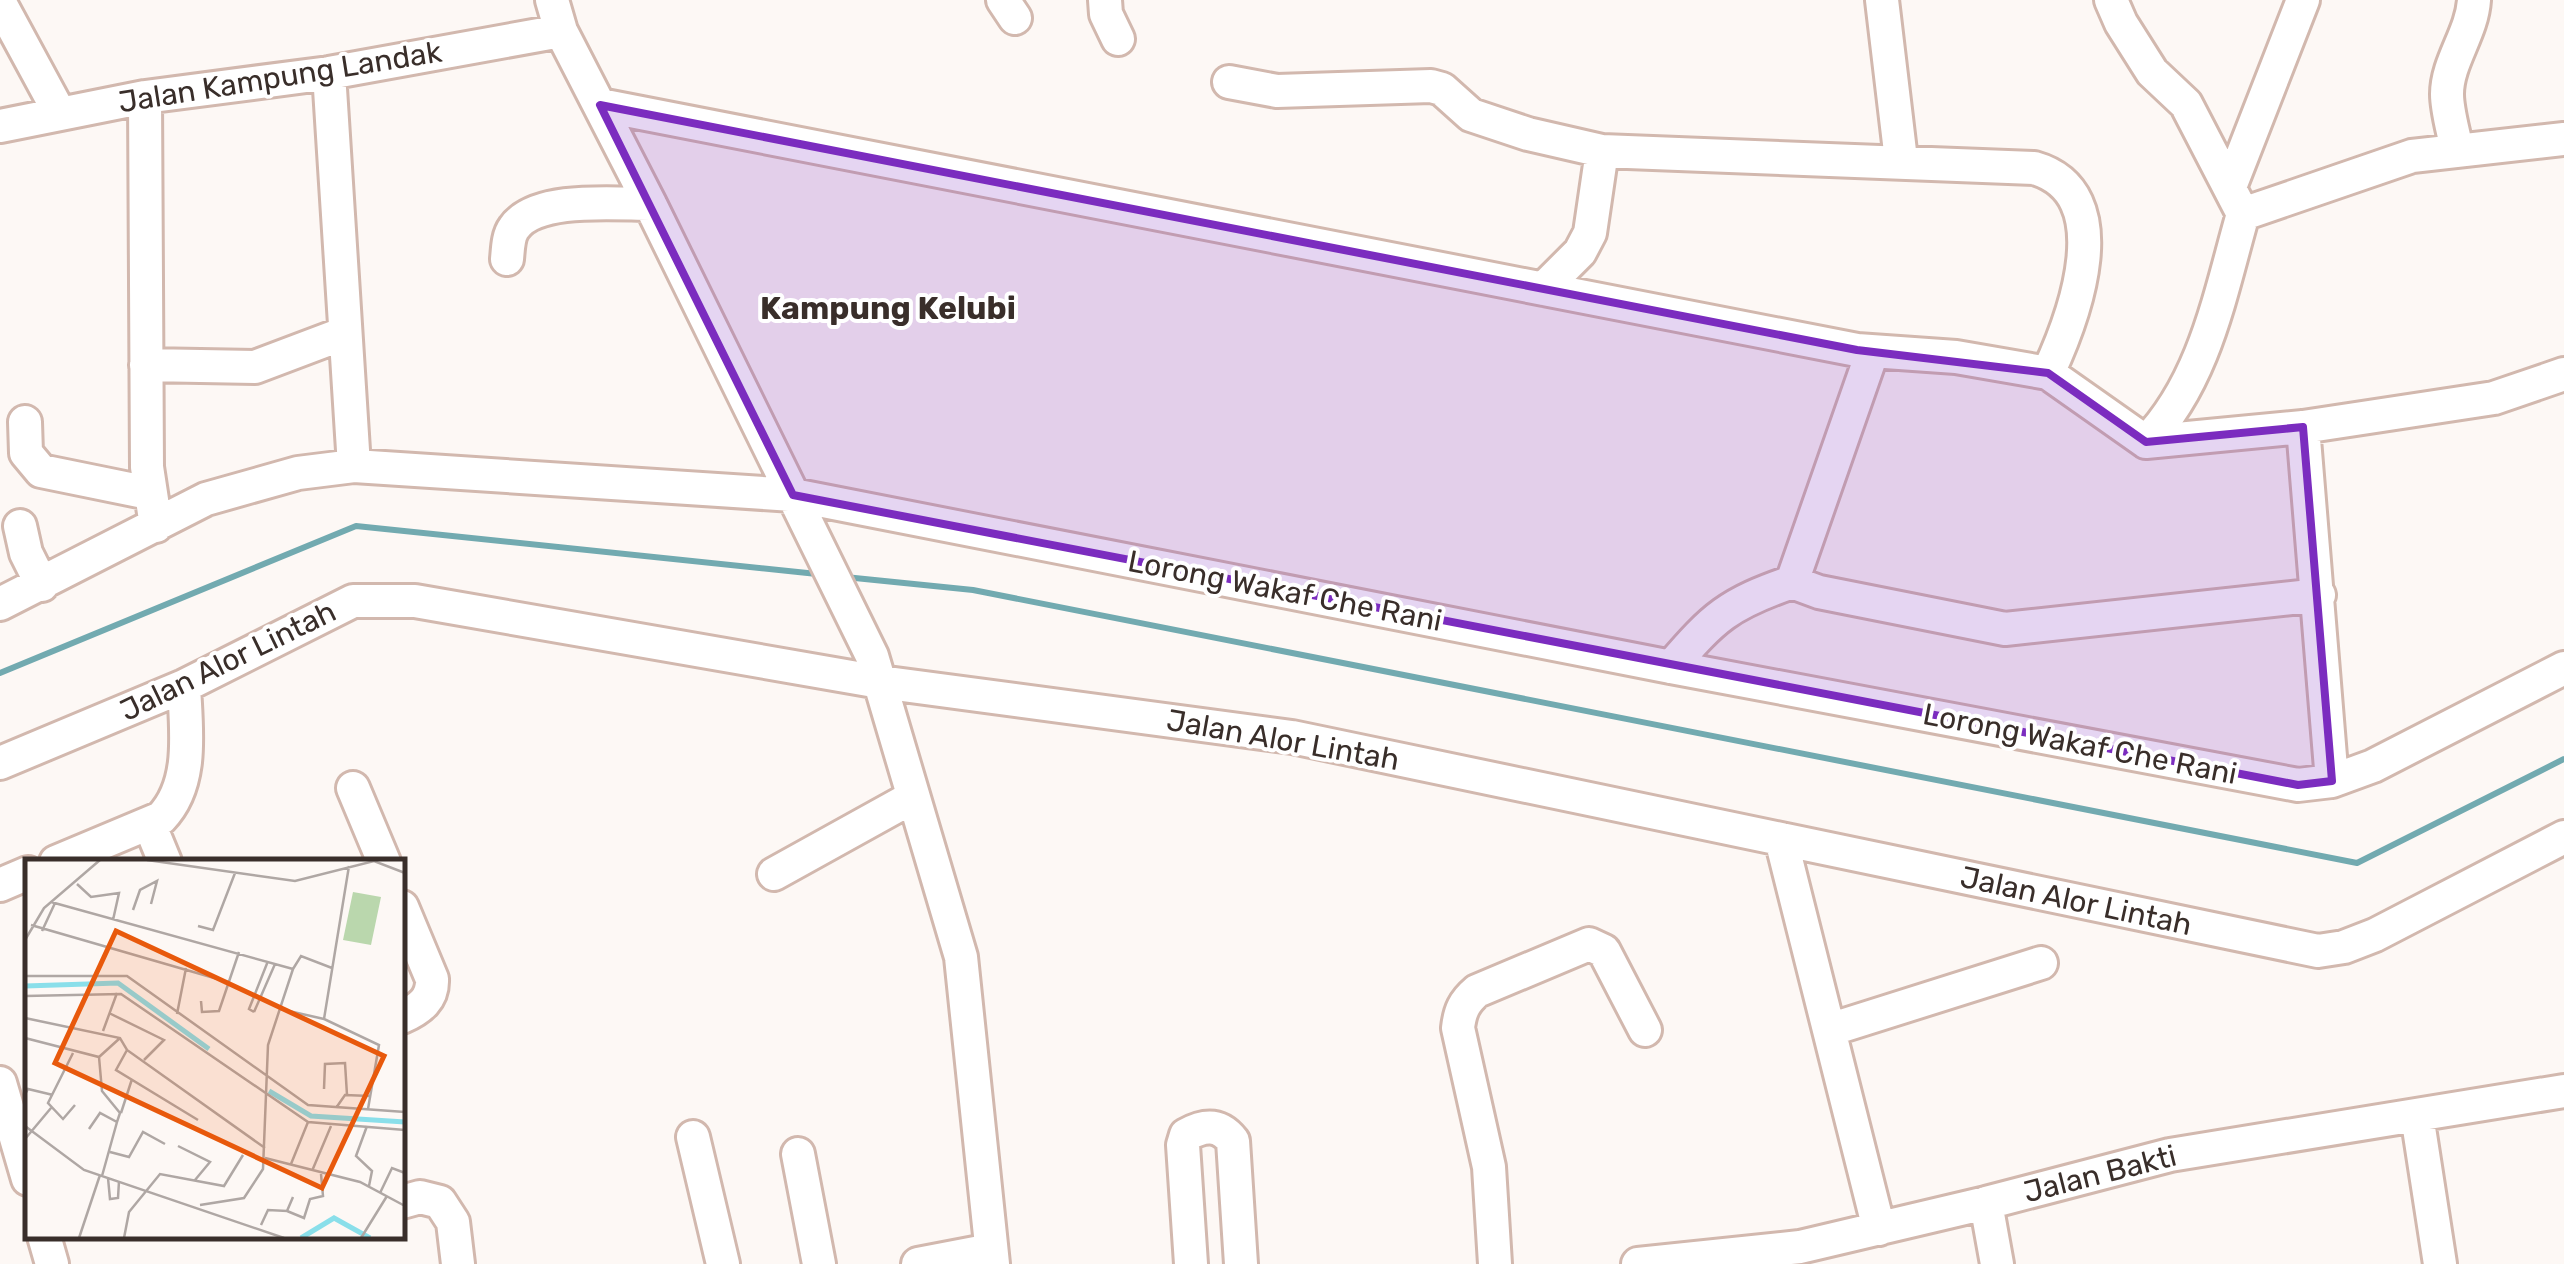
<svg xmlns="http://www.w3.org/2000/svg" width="2564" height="1264" font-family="Rubik,sans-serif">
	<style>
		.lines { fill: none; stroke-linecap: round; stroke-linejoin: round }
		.stream { stroke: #72aab0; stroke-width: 6 }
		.minor-casing { stroke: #d2b8ae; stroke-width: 38 }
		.minor { stroke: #fff; stroke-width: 32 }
		.marked { fill: #7b2cbf; fill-opacity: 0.2; stroke: #7b2cbf; stroke-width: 8; stroke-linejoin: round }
		.labels { text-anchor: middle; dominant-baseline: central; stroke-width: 8; stroke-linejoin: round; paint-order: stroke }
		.street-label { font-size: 30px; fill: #392e2a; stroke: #fff }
		.neighbourhood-label { font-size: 32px; font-weight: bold; fill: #392e2a; stroke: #fff }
		.inset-river { fill: none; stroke: #8adfea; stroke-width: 5 }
		.inset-road { fill: none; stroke: #afa7a4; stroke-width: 2.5 }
		.view { fill: #e8590c; fill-opacity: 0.15; stroke: #e8590c; stroke-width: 5 }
		.inset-edge { fill: none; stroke: #392e2a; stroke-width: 5 }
	</style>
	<rect width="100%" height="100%" fill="#fdf8f5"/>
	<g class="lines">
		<path class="stream" d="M 845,577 L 973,590 L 2357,863 L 2564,759
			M 0,673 L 356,526 L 817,574"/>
		<g class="minor-casing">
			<path id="minor" d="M 552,0 L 561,31 L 650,204 L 872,656 L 961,957 L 993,1264
				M 1003,0 L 1015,18
				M 1105,0 L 1106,14 L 1118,39
				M 1882,0 L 1901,160
				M 2111,0 L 2121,23 L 2152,72 L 2186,104 L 2243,214
				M 0,3 L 59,112
				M 329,73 L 354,466
				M 1229,82 L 1277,91 L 1431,86 L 1442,89 L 1471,115 L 1528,134 L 1602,151 L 2034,168 C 2121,193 2074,317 2048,373
				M 145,97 L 147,467 L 156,526
				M 600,105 L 1857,350 L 1956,357 L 2048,373 L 2146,442 L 2303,427 L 2494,398 L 2564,374
				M 0,126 L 145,97 L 329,73 L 561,31
				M 2457,151 C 2454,133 2447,112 2447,94 C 2447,62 2472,33 2474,0
				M 2230,187 L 2303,0
				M 507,259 C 508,249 508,236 514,228 C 536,196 615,204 650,204
				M 1543,289 L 1580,252 L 1590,233 L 1602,151
				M 1872,353 L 1792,582 L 1819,592 L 2005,629 L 2319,595
				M 146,365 L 255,367 L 345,333
				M 25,422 L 26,453 L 41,471 L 149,493
				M 2303,427 L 2332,781
				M 2146,442 C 2205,381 2220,294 2243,214 L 2412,156 L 2564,139
				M 20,526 L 26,553 L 42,585
				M 0,604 L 206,499 L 298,473 L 354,466 L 793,495 L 1671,667 L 2298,785 L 2332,781 L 2373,766 L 2564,668
				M 1671,667 C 1714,617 1728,604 1792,582
				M 0,763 L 184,686 L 353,601 L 415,601 L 880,682 L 1292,737 L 2318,951 L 2344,947 L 2375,935 L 2564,837
				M 353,788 L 384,862
				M 149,823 L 165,862
				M 1781,839 L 1879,1229
				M 56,862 L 161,818 C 194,784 186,730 184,686
				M 774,874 L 913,797
				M 0,885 L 28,873
				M 402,907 L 432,979 C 433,999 420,1009 402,1017
				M 1829,1030 L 2041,963
				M 0,1083 L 28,1179
				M 2417,1115 L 2440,1264
				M 693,1137 L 723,1264
				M 798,1154 L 819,1264
				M 402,1202 L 420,1197 L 440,1202 L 453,1222 L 458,1264
				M 1986,1203 L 1997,1264
				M 44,1236 L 52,1264
				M 918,1264 L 991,1250
				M 1191,1264 L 1183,1145 L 1186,1135 C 1204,1125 1219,1123 1233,1141 L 1241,1264
				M 1495,1264 L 1489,1167 L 1458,1028 C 1460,1011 1464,1002 1477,991 L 1589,944 L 1604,951 L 1645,1030
				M 1638,1264 L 1800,1247 L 1986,1203 L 2170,1155 L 2564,1091"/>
		</g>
		<use href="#minor" class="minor"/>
	</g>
	<path class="marked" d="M 600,105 L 1857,350 L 2048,373 L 2146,442 L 2303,427 L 2332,781 L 2298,785 L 793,495 Z"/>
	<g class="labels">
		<g class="street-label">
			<text transform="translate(280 77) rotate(-9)">Jalan Kampung Landak</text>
			<text transform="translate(1285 591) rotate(11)">Lorong Wakaf Che Rani</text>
			<text transform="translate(228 661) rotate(-26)">Jalan Alor Lintah</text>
			<text transform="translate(1283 740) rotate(10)">Jalan Alor Lintah</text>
			<text transform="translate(2080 744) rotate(11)">Lorong Wakaf Che Rani</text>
			<text transform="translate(2076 901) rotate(12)">Jalan Alor Lintah</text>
			<text transform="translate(2100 1174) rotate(-14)">Jalan Bakti</text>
		</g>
		<g class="neighbourhood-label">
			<text x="888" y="308">Kampung Kelubi</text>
		</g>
	</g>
	<g transform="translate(25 859)">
		<rect width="380" height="380" fill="#fdf8f5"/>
		<path d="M 328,33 L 356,38 L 346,86 L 318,81 Z" fill="#bad7ad"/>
		<path class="inset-river" d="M 0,127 L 93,124 L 184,190M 244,232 L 286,257 L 380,263M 276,379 L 309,359 L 345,379"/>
		<path class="inset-road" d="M 122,1 L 270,22 L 349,2 L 380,14M 324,7 L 299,160 L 354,186 L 343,250M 52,25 L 66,38 L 94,34 L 88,61M 26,43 L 268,110 L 276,97 L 307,109M 108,51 L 115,31 L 132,22 L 126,45M 6,66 L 203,123M 173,67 L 188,71 L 210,14M 17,72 L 30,44M 0,81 L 19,49 L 75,1M 0,117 L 102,117 L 283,246 L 380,253M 0,137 L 96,135 L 283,263 L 380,271M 176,142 L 177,153 L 194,152 L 214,93M 255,150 L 299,160M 229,153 L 224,150 L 243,102M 229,153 L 250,105M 84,154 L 139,181 L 119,201M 152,155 L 161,109M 0,159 L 95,179 L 102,191 L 240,289M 78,172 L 92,134M 0,179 L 74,198 L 95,179M 102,191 L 91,211 L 173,261M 48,194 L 23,244 L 38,260 L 50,246M 299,230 L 300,205 L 320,204 L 322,236M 0,235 L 3,230 L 28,236M 311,249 L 320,236 L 345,237M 96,254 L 107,220M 0,267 L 59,311 L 259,379M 342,267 L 331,297 L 347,312 L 344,327M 64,270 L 75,254 L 92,263 L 95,254 L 77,232 L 74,198M 0,280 L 26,249M 153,287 L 185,303 L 170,321M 85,293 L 104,298 L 118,273 L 140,285M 240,299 L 335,323 L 380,347M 266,305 L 283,263M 287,312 L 306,267M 77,317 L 92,263M 83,319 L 85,340 L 93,339 L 94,322M 355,334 L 367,309 L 380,314M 175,346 L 219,339 L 238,310 L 243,186 L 268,110M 262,352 L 279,359 L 285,340 L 298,337 L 296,315M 236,366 L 243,351 L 262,352 L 268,338M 54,379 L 75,316M 99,379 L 104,353 L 135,315 L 199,327 L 218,296M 336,379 L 362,337"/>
		<path class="view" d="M 91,72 L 359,197 L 297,329 L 30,204 Z"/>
		<rect width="380" height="380" class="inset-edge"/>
	</g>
</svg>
